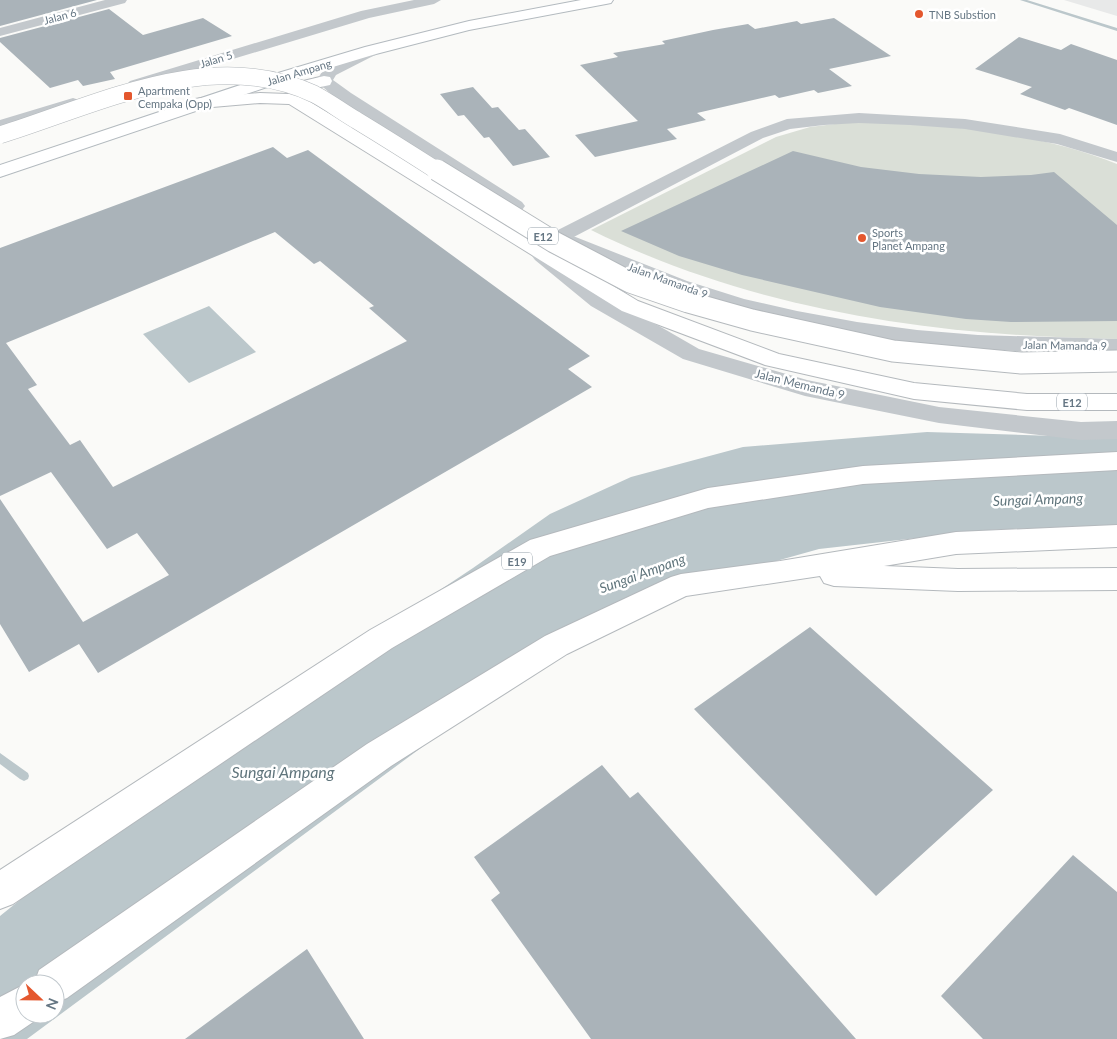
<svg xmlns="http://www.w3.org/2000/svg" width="1117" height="1039" font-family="Lato,sans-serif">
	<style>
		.built { fill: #e8e9e9 }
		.green { fill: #dadfd7 }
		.water { fill: #bbc7cb; fill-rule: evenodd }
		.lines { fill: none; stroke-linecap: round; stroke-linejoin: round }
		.stream { fill: #bbc7cb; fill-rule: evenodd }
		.building { fill: #aab3b9; fill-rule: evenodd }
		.secondary-casing { stroke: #b3babf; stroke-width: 2 }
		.motorway-casing { stroke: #b4b9bd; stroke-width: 2 }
		.minor { fill: #c3c8cc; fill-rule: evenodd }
		.tertiary { fill: #c3c8cc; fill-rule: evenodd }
		.secondary { fill: #fff; fill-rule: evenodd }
		.motorway { fill: #fff; fill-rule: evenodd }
		.motorway-bridge-far1-casing { stroke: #b4b9bd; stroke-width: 18; stroke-linecap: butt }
		.motorway-bridge-casing { stroke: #b4b9bd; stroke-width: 23; stroke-linecap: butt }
		.motorway-bridge-far1 { stroke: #fff; stroke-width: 17 }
		.motorway-bridge { stroke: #fff; stroke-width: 21 }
		.poi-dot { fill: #e4572e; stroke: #fff; stroke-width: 2 }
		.labels { text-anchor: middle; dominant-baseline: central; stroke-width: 5; stroke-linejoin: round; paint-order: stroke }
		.far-poi-label { font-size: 11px; fill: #657683; stroke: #fff; text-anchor: start }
		.far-street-label { font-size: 11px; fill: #657683; stroke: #fff }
		.shield { fill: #fff; stroke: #939fa8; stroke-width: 1 }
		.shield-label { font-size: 11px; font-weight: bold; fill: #657683 }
		.street-label { font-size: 12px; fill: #657683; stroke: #fff }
		.water-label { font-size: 14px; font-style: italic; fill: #60757c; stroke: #fff }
		.near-water-label { font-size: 16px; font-style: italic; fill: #60757c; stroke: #fff }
	</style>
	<rect width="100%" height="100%" fill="#fafaf8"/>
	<path class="built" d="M 1064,0 L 1117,0 L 1117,16 Z"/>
	<path class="green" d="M 851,122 C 941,124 1033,130 1117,164 L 1117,339 C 936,336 755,311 591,230 L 776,137 L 810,127 Z"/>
	<path class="water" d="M 209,306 L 256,352 L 189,383 L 143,334 Z
		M 927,432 L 1117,438 L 1117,525 L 989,530 L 819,549 L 684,587 L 567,645 L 437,736 L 27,1039 L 0,1039 L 0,916 L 243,721 L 473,568 L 550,514 L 631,477 L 743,447 ZM 25,984 L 55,984 L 55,1014 L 25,1014 Z"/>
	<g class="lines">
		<path class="stream" d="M 1020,0 L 1027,0 L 1117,28 L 1117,31 Z
			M 0,753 L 28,773 L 29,776 L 28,779 L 24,781 L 20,779 L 0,764 Z"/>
	</g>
	<path class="building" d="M 0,0 L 97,0 L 0,26 Z
		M 109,9 L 143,35 L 203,18 L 232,36 L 110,72 L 115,79 L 83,86 L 78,80 L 50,88 L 0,42 L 0,38 Z
		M 834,18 L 891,56 L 829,69 L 852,86 L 818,93 L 814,90 L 779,98 L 775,95 L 697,113 L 706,120 L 667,129 L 677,139 L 595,157 L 575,135 L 638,121 L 580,65 L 618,57 L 613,53 L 665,44 L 662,41 L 713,30 L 748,24 L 755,29 L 797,21 L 801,24 Z
		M 1019,37 L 1061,50 L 1071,44 L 1117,60 L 1117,125 L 1069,108 L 1065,110 L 1020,94 L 1032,87 L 975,69 Z
		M 473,87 L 492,108 L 498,107 L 519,130 L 525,129 L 550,157 L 513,166 L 489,137 L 484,138 L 464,115 L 458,116 L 440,94 Z
		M 273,147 L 287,158 L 308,150 L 590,356 L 568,369 L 592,387 L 98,673 L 79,644 L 29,672 L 0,624 L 0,499 L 83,622 L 169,575 L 137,533 L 107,549 L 51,472 L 0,496 L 0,248 ZM 275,232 L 314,264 L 320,261 L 374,306 L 369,308 L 407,341 L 113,487 L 80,440 L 70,445 L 28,389 L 37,385 L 6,343 Z
		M 793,151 L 861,167 L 919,174 L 981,177 L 1031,175 L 1054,172 L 1117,225 L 1117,321 L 1011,322 L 966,319 L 880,307 L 742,275 L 679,256 L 621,231 Z
		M 810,627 L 993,790 L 876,896 L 694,709 Z
		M 602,765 L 630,798 L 638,792 L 856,1039 L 591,1039 L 491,900 L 500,893 L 474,857 Z
		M 1073,855 L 1117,892 L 1117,1039 L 983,1039 L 941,996 Z
		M 307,949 L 364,1039 L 185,1039 Z"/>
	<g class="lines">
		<g class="secondary-casing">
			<path id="secondary" d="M 581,0 L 613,0 L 611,3 L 606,4 L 469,30 L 376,54 L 270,86 L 0,177 L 0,165 L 258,79 L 365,47 L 469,21 Z"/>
		</g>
		<g class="motorway-casing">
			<path id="motorway" d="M 324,76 L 330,77 L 332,81 L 330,85 L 311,89 L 302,97 L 638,301 L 779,354 L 914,383 L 1027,394 L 1117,394 L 1117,410 L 1027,410 L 914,399 L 765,365 L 622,311 L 289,104 L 260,103 L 201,108 L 195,107 L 192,103 L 195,99 L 201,98 L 260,93 L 288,94 L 299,82 Z
				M 1117,452 L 1117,470 L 863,484 L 708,508 L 550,556 L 392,648 L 13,904 L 0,909 L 0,870 L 370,630 L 530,540 L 708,488 L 863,466 Z
				M 1117,525 L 1117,547 L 956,554 L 884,566 L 958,569 L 1117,568 L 1117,590 L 958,591 L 834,586 L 824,583 L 820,576 L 686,596 L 567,654 L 391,766 L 67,998 L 55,1003 L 55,984 L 34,984 L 39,970 L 367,744 L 545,636 L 671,577 L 681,574 L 780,561 L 956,532 Z
				M 25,984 L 25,1014 L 41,1014 L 39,1018 L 14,1035 L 0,1039 L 0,997 Z"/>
		</g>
		<path class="minor" d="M 105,0 L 127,0 L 125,3 L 0,36 L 0,28 Z
			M 414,0 L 441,0 L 434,4 L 369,18 L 140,87 L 130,87 L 127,84 L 130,81 L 361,11 Z
			M 73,98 L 79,100 L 81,103 L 79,106 L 0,130 L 0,120 Z
			M 859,113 L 965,119 L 1060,134 L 1117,152 L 1117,162 L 1057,144 L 965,129 L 910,125 L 859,123 L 824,125 L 790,129 L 763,138 L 568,240 L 561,242 L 554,240 L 552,236 L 554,232 L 751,132 L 787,119 Z"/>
		<path class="tertiary" d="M 371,46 L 377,48 L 379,51 L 377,54 L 336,75 L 333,80 L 351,93 L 522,202 L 525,206 L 522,210 L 515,212 L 508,210 L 339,101 L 316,81 L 324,69 Z
			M 568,234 L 687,281 L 744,299 L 797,311 L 857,322 L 917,330 L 978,335 L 1117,339 L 1117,353 C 1083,355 1049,353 1015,351 C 899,346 783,328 673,291 C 634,278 598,261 561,244 L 558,240 L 561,236 Z
			M 542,250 L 549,252 L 607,296 L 699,349 L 807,380 L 939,407 L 1081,422 L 1117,421 L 1117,439 L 1081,440 L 939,423 L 805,396 L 683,359 L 591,306 L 535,260 L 532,256 L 535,252 Z"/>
		<use href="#secondary" class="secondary"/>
		<use href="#motorway" class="motorway"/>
		<g class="motorway-bridge-far1-casing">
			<path id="motorway-bridge-far1" d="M 0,135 C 99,104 211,46 314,94 C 328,101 342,112 356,120 C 384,137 411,154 439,172"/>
		</g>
		<g class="motorway-bridge-casing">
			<path id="motorway-bridge" d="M 437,170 L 554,242 L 630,282 L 688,302 L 752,320 L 893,351 L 1021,363 L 1117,361"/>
		</g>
		<use href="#motorway-bridge-far1" class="motorway-bridge-far1"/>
		<use href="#motorway-bridge" class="motorway-bridge"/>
	</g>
	<g class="poi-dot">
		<circle cx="919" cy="14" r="5"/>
		<rect x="123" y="91" width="10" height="10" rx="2.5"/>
		<circle cx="862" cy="238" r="5"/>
	</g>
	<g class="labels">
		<g class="far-poi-label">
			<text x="929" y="14">TNB Substion</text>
			<text x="138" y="90">Apartment<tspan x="138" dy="13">Cempaka (Opp)</tspan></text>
			<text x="872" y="232">Sports<tspan x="872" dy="13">Planet Ampang</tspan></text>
		</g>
		<g class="far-street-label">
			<text transform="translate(60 16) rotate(-15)">Jalan 6</text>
			<text transform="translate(216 59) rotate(-17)">Jalan 5</text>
			<text transform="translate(299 72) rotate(-17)">Jalan Ampang</text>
			<text transform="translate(668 280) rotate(20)">Jalan Mamanda 9</text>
			<text transform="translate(1065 345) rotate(1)">Jalan Mamanda 9</text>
		</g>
		<g class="shield">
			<rect x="528" y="227.5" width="30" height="17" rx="4"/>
			<rect x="1057" y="393.5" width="30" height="17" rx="4"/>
			<rect x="502" y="552.5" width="30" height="17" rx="4"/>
		</g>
		<g class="shield-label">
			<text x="543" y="236">E12</text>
			<text x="1072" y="402">E12</text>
			<text x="517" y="561">E19</text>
		</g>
		<g class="street-label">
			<text transform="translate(800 384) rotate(14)">Jalan Memanda 9</text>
		</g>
		<g class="water-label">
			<text transform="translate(1038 499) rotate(-2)">Sungai Ampang</text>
			<text transform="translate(642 573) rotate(-20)">Sungai Ampang</text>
		</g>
		<g class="near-water-label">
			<text x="283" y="771">Sungai Ampang</text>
		</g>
	</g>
	<g transform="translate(40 999) rotate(112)"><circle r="24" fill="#ffffff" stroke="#c1c8cd"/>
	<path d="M0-4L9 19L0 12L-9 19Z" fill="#e4572e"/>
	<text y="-8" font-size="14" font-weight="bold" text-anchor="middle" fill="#657683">N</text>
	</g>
</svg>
